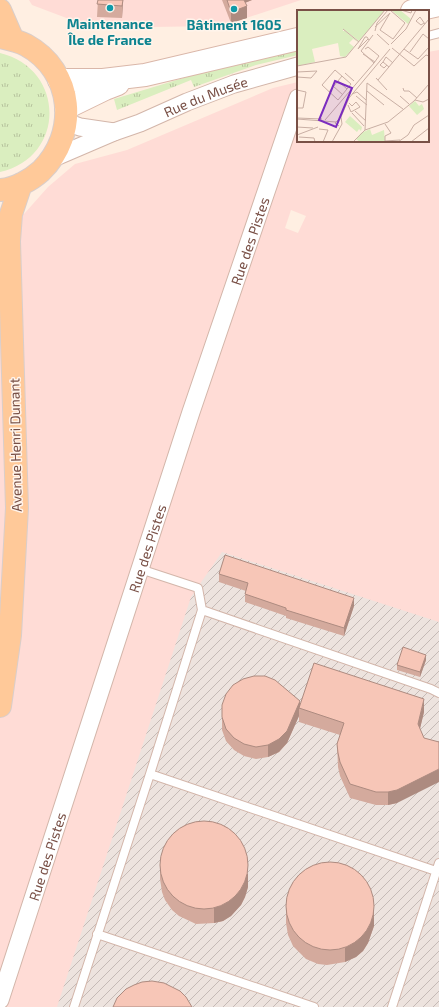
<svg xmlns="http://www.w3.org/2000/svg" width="439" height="1007" font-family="'Exo 2',sans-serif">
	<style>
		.commercial { fill: #ffdcd6; fill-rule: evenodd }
		.industrial { fill: url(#industrial-furrows) }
		.grass { fill: url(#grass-tufts) }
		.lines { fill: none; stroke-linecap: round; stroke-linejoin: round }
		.service-casing { stroke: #d3b6aa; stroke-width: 10 }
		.minor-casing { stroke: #d3b6aa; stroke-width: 19 }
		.secondary-casing { stroke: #dab7a9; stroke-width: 24 }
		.primary-casing { stroke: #d9cecb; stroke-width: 24 }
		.service { stroke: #fff; stroke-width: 8 }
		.minor { stroke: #fff; stroke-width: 17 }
		.secondary { stroke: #fff; stroke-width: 22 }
		.primary { stroke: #ffc999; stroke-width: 22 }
		.wall { fill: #d4aa9d }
		.shaded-wall { fill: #ad8b80 }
		.building { fill: #f7c6b7; stroke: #ad8b80 }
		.culture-dot { fill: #0f9aa8; stroke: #fff4eb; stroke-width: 1.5 }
		.labels { text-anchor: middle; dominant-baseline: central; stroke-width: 3; stroke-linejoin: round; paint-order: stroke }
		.culture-label { font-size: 14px; font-weight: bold; fill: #0d838f; stroke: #fff4eb }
		.street-label { font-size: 14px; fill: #795046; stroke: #fff4eb }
		.inset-road { fill: none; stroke: #c9afa4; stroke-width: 1 }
		.view { fill: #7b2cbf; fill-opacity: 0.15; stroke: #7b2cbf; stroke-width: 2 }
		.inset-edge { fill: none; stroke: #795046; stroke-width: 2 }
	</style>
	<defs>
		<pattern id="industrial-furrows" width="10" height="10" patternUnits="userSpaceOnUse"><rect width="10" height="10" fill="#ede3de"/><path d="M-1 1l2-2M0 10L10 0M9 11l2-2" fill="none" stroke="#c5bab6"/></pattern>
		<pattern id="grass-tufts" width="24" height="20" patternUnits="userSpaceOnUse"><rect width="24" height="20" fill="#daeebf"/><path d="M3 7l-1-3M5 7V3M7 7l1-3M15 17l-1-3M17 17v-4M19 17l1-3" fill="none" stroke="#b6c39d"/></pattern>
	</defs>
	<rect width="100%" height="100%" fill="#ffefe2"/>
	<path class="commercial" d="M 29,0 L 301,0 L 228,24 L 213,26 L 93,28 L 32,5 Z
		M 439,50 L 439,1007 L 0,1007 L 0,215 L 24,214 L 48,187 L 75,164 L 127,150 L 273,88 L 298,82 L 298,141 L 428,141 L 428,52 ZM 291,210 L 306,216 L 298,233 L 285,228 Z"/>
	<path class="industrial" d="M 222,552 L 439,622 L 439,1007 L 57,1007 L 191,597 Z"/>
	<path class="grass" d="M 298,49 L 298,55 L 256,65 L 194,87 L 191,80 L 117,110 L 114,99 L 190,76 Z
		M 0,53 C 66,69 66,157 0,172 Z"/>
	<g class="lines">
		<g class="service-casing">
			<path id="service" d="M 428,36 L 439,33
				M 140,569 L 198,588 L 202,610
				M 150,774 L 436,871
				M 97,934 L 314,1007
				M 74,1007 L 150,774 L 202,610 L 431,689 L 439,693
				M 392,1007 L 439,863"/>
		</g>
		<g class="minor-casing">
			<g id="minor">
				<path d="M 66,122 L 80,127 L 114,132"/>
				<path id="s1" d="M 51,159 L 114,132 L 140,123 L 187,102 L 234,84 L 298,66"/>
				<path id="s2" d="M 0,1000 L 191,412 L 298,98"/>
			</g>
		</g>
		<g class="secondary-casing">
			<path id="secondary" d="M 412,11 L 439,5
				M 59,80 L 103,80 L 145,75 L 298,39
				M 66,108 L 105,89 L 118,84"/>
		</g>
		<g class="primary-casing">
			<path id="primary" d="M 0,10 L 13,40
				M 0,37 C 9,39 18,41 26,45 C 74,71 79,134 41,171 C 31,180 15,189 0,190
				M 0,706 L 10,635 L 17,508 L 9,241 L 11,214 L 21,184"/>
		</g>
		<use href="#service" class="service"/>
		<use href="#minor" class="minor"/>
		<use href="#secondary" class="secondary"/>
		<use href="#primary" class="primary"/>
	</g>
	<path class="wall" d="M 98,0 L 123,0 L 122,18 L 97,17 Z
		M 222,0 L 252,0 L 245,3 L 247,18 L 231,23 Z
		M 219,574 L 354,606 L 344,636 L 286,618 L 286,616 L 245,602 L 245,594 L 246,591 L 219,582 Z
		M 426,660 L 420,677 L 397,670 L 397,665 Z
		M 222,705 L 300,705 L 424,712 L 420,728 L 397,803 L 388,805 L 376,805 L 350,798 L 340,776 L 338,767 L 337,744 L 340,735 L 299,722 L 299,716 L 287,743 L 279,752 L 268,757 L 256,759 L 244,756 L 234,750 L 226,741 L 222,730 Z
		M 160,864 L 248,887 L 245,897 L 241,905 L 231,916 L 223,921 L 214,923 L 196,924 L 179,916 L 172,910 L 165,900 L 162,892 L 160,879 Z
		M 286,908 L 374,926 L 368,943 L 363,951 L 356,957 L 345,962 L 327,965 L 318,964 L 306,959 L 293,946 L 288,935 L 286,923 Z"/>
	<path class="shaded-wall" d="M 123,0 L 122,18 L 122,6 Z
		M 242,0 L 252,0 L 242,4 Z
		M 247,6 L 247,18 L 231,23 L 231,12 Z
		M 354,598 L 354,606 L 344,636 L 344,628 Z
		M 426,655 L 426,660 L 420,677 L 420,672 Z
		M 424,699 L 424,712 L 418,737 L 418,724 Z
		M 300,701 L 300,709 L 299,708 L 299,716 L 287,743 L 279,752 L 268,757 L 268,745 Z
		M 439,769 L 439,782 L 397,803 L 388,805 L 388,792 Z
		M 248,873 L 248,887 L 245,897 L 241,905 L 231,916 L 223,921 L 214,923 L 214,908 Z
		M 374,911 L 374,926 L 368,943 L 363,951 L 356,957 L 345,962 L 345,948 Z"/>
	<path class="building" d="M 98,0 L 123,0 L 122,6 L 97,4 Z
		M 227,0 L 244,0 L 247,6 L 231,12 Z
		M 225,555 L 354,598 L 344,628 L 286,610 L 286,608 L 245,594 L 248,583 L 219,574 Z
		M 403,647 L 426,655 L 420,672 L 397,665 Z
		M 314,663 L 424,699 L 418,724 L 424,738 L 439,742 L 439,769 L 397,790 L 388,792 L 376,792 L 350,784 L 340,762 L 338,753 L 337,744 L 344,723 L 299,708 Z
		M 254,676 L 265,676 L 275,680 L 300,701 L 287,731 L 279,739 L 268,745 L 256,747 L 244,744 L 234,738 L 226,729 L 222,717 L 222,705 L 226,694 L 233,685 L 243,679 Z
		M160 865a44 44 0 1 1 88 0a44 44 0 1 1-88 0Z
		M286 906a44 44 0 1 1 88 0a44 44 0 1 1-88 0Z
		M 152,981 L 164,983 L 180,991 L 186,997 L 192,1007 L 113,1007 L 117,998 L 126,989 L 134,985 L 142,982 Z"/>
	<g class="culture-dot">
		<circle cx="110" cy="8" r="4"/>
		<circle cx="234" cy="9" r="4"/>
	</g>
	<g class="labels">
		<g class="culture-label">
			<text x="110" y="23">Maintenance<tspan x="110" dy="16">Île de France</tspan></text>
			<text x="234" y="24">Bâtiment 1605</text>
		</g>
		<g class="street-label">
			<text stroke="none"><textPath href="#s1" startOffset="167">Rue du Musée</textPath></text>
			<text stroke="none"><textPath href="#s2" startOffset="799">Rue des Pistes</textPath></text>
			<text transform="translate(15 445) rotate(-91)">Avenue Henri Dunant</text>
			<text stroke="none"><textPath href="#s2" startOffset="475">Rue des Pistes</textPath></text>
			<text stroke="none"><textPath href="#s2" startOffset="151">Rue des Pistes</textPath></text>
		</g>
	</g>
	<g transform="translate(297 10)">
		<rect width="132" height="132" fill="#ffefe2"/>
		<path d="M 0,0 L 19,1 L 88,0 L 62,31 L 46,19 L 46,21 L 48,21 L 60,31 L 61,32 L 56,29 L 52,33 L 57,37 L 48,47 L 43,46 L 41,33 L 15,39 L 18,52 L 0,56 ZM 94,0 L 103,0 L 114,9 L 111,14 ZM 118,91 L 122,96 L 125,94 L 127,99 L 120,105 L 112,96 Z" fill="#daeebf"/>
		<path d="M 73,119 L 75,125 L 87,120 L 88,132 L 63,132 L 59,129 L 64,123 Z" fill="#daeebf"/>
		<path d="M 53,106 L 65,117 L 64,121 L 62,119 L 60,122 L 48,112 Z" fill="#daeebf"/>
		<path class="inset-road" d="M 104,0 L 114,3 L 115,0M 127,13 L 124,15 L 119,11 L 123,7 L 128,14M 78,17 L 93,3 L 83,20 L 96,29 L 108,13 L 93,0M 46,19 L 62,32M 78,21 L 80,13 L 91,0M 80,24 L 92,35M 71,29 L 61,39 L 68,27 L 70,27 L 72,30M 94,34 L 109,19 L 119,0M 95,38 L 117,56 L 129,45 L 132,46M 68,39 L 71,37 L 82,46 L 77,53M 107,39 L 121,49 L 132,37M 113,42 L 126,24 L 132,29M 66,44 L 78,52M 86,52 L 83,55 L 87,58 L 90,55M 0,56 L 49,47 L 88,0M 92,57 L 86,52 L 89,47 L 96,53M 38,60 L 54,74 L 41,90 L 25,75 ZM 0,62 L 20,61 L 14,68 L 0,67M 48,63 L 57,71M 79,68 L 90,80M 81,70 L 132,9M 41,71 L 50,79M 70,73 L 106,99M 36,76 L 46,85M 106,78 L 107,81 L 112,81 L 120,88M 0,80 L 9,82 L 6,98 L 0,98M 70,81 L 87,95M 32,82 L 45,66M 55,84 L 60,82 L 69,90M 59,86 L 70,95M 103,86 L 112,94M 118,90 L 126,92 L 132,89M 51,95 L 54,102 L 63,97 L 59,92 L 55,96 L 52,93M 58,101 L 69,111M 55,103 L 67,116M 0,108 L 25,109M 0,109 L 39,112M 28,110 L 77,53 L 64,41 L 76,25M 88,114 L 94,123 L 88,126 L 88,131 L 103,130M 42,116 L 38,113 L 43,108M 0,117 L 16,118M 22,119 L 31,120 L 26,132M 68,120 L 70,73M 0,125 L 21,117M 2,127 L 17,128 L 18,132M 35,132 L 45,114 L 44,107 L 52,88 L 93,39M 56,132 L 68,120 L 91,112 L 117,91 L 132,74M 101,132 L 111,125 L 117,115 L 132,105M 114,132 L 132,118"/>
		<path class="view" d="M 38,71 L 55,78 L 39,117 L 22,110 Z"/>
		<rect width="132" height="132" class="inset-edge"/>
	</g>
</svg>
